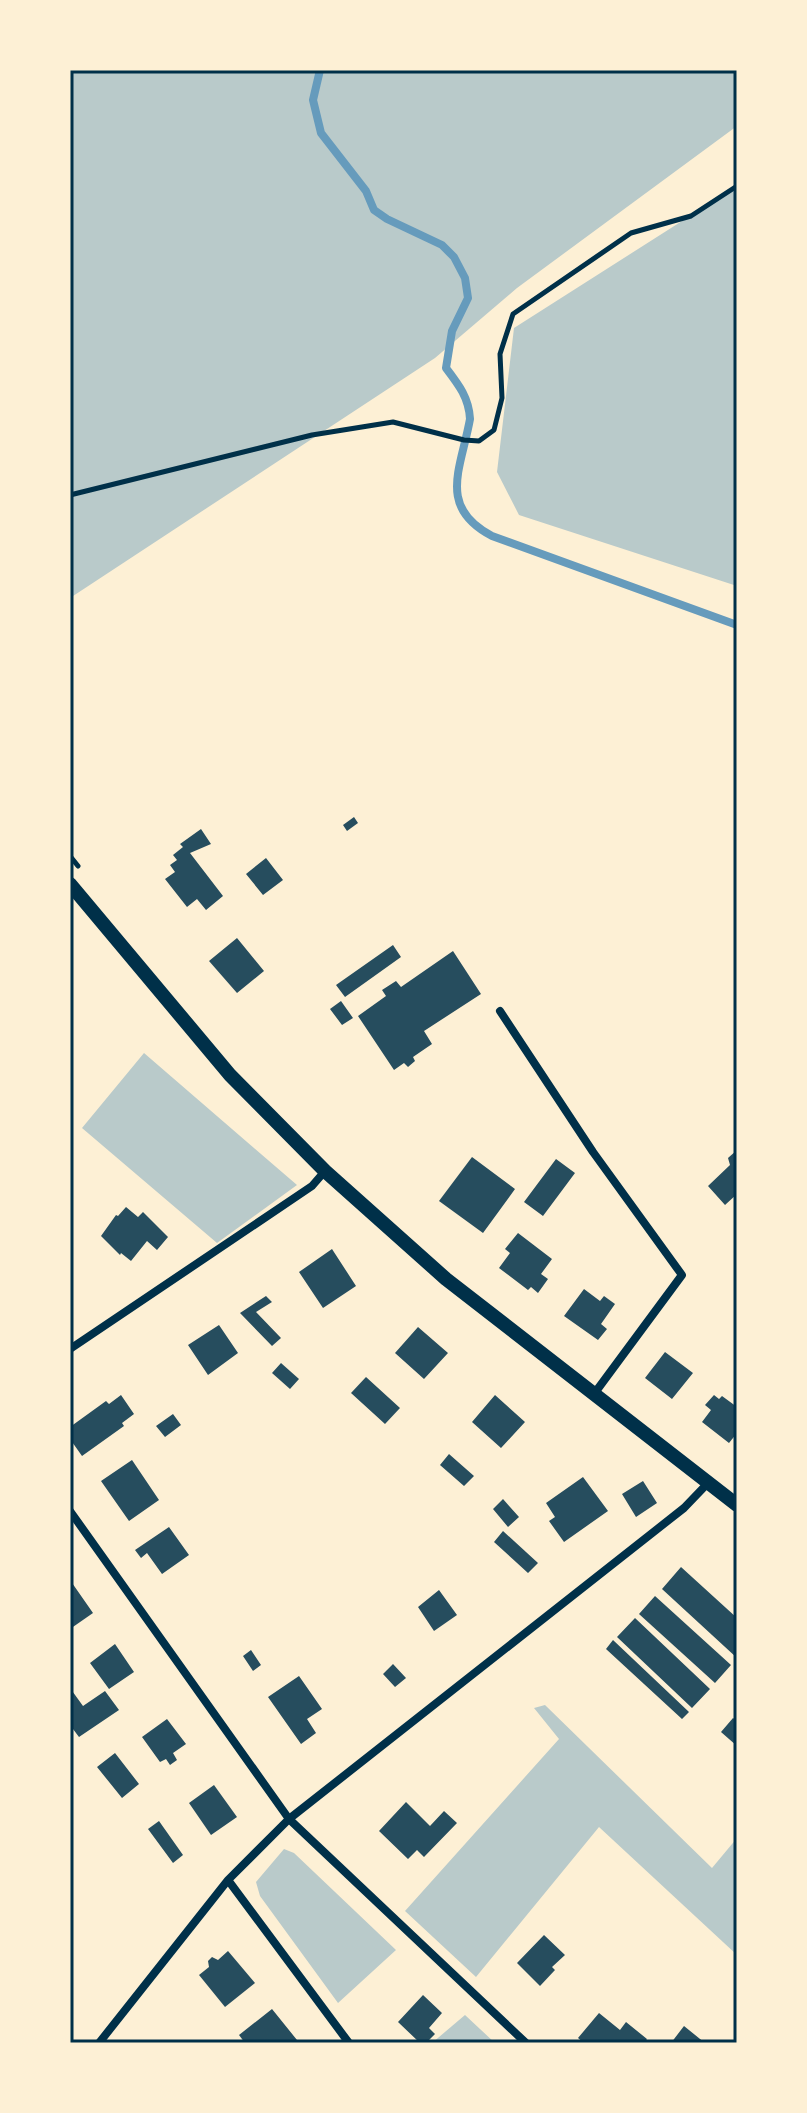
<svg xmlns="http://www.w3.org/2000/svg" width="807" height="2113" font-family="'PT Serif',serif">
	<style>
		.green { fill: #b9caca }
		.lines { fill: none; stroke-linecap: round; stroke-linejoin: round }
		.stream { stroke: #669bbc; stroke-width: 8 }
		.building { fill: #264d5e }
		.path { stroke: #003049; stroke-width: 5 }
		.minor { stroke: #003049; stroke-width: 8 }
		.tertiary { stroke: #003049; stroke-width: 14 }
		.neatline { fill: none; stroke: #003049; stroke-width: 3 }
	</style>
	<rect width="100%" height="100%" fill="#fdf0d5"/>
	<path class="green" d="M 70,70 L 737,70 L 737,126 L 517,288 L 435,358 L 70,598 Z
		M 737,186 L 737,586 L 519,515 L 497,472 L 514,328 Z
		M 144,1053 L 297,1185 L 217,1243 L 82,1128 Z
		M 545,1705 L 712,1868 L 737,1838 L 737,1955 L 599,1827 L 476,1977 L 405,1911 L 559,1739 L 534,1708 Z
		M 284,1849 L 294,1853 L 396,1950 L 338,2003 L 260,1896 L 256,1882 Z
		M 465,2015 L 495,2043 L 432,2043 Z"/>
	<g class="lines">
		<path class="stream" d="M 320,70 L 313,100 L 321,133 L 366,191 L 374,210 L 387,219 L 442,245 L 454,257 L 465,278 L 468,298 L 452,331 L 446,368 C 459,385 469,398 470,419 C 461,469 437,507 492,536 L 737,625"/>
	</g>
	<path class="building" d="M 354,817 L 358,823 L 347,831 L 343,825 Z
		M 201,829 L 211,844 L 190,853 L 223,896 L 206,910 L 197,899 L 187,907 L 165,879 L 175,872 L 170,865 L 177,860 L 173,855 L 183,847 L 180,844 Z
		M 266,858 L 283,880 L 263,895 L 246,874 Z
		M 237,938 L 264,971 L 237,993 L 209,961 Z
		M 393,945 L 401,957 L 345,997 L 336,985 Z
		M 453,951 L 481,994 L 424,1031 L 432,1044 L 413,1057 L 415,1061 L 408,1067 L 404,1063 L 394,1070 L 358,1016 L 386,996 L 382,990 L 396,981 L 401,987 Z
		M 341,1001 L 353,1018 L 342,1025 L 330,1009 Z
		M 737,1150 L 737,1194 L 725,1205 L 708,1186 L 730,1165 L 728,1158 Z
		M 472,1157 L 515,1189 L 483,1233 L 439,1201 Z
		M 556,1159 L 575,1173 L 543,1216 L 524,1202 Z
		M 126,1207 L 138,1217 L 143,1212 L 168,1237 L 157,1250 L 147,1241 L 131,1261 L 121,1253 L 120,1255 L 101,1236 L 116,1215 L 118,1216 Z
		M 518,1233 L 552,1259 L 541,1274 L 548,1279 L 538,1293 L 531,1287 L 528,1290 L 499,1268 L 510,1253 L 505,1249 Z
		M 332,1249 L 356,1286 L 323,1308 L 299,1272 Z
		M 584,1289 L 600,1301 L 604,1296 L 615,1304 L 601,1324 L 607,1329 L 598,1340 L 564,1316 Z
		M 266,1296 L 272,1302 L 256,1312 L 281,1338 L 272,1346 L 240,1313 Z
		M 219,1325 L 238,1353 L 208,1375 L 188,1345 Z
		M 418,1327 L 448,1353 L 424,1379 L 395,1353 Z
		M 665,1352 L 693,1373 L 672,1399 L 645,1378 Z
		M 281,1363 L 299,1379 L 290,1389 L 272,1373 Z
		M 366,1377 L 400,1408 L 385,1424 L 351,1393 Z
		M 121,1395 L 134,1414 L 122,1423 L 124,1426 L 82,1456 L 70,1439 L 70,1427 L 106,1401 L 109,1404 Z
		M 495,1395 L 525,1422 L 501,1448 L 472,1422 Z
		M 714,1395 L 719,1399 L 722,1396 L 737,1407 L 737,1433 L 729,1443 L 702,1422 L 711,1410 L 705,1405 Z
		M 173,1414 L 181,1425 L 165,1437 L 156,1426 Z
		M 449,1454 L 474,1476 L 464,1486 L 440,1465 Z
		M 132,1460 L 159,1500 L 129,1521 L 101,1481 Z
		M 583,1477 L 608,1511 L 564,1542 L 549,1521 L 555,1517 L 546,1503 Z
		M 643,1481 L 657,1503 L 636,1517 L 622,1494 Z
		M 503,1499 L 519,1517 L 508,1527 L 493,1509 Z
		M 169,1527 L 189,1555 L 162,1574 L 147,1553 L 141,1558 L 135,1550 Z
		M 503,1531 L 538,1563 L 528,1573 L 494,1542 Z
		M 681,1567 L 737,1618 L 737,1658 L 662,1589 Z
		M 70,1580 L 93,1613 L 70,1629 Z
		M 439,1590 L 457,1615 L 434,1631 L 418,1607 Z
		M 655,1596 L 731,1665 L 715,1683 L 639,1614 Z
		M 635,1618 L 710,1689 L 692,1708 L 617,1637 Z
		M 613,1640 L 689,1712 L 682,1719 L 606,1649 Z
		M 115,1644 L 134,1672 L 109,1689 L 90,1663 Z
		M 251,1650 L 261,1665 L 253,1671 L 243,1656 Z
		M 393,1664 L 406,1678 L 395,1687 L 383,1674 Z
		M 299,1676 L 322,1709 L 307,1719 L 316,1733 L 301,1744 L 268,1697 Z
		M 70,1688 L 83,1706 L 105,1691 L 119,1710 L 79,1737 L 70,1725 Z
		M 733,1718 L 737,1721 L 737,1746 L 721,1732 Z
		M 167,1719 L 186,1744 L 173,1753 L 177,1760 L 170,1765 L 166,1759 L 160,1762 L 142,1737 Z
		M 115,1753 L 139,1784 L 122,1798 L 97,1767 Z
		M 214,1785 L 237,1817 L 211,1835 L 189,1803 Z
		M 406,1802 L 430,1826 L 444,1811 L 457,1823 L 424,1857 L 417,1850 L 408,1859 L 379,1831 Z
		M 159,1821 L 183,1855 L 173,1863 L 148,1829 Z
		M 544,1935 L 565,1955 L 552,1967 L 555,1970 L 540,1986 L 517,1963 Z
		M 228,1951 L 255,1983 L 225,2007 L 199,1975 L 209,1967 L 208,1961 L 212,1957 L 218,1960 Z
		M 423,1995 L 442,2013 L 429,2028 L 435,2034 L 426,2043 L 420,2043 L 398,2022 Z
		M 272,2009 L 297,2040 L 293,2043 L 245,2043 L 239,2035 Z
		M 599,2013 L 620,2030 L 626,2022 L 647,2039 L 644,2043 L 584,2043 L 578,2038 Z
		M 684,2026 L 705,2043 L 671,2043 Z"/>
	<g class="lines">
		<path class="path" d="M 70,495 L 312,435 L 393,422 L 464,440 L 479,441 L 494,430 L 502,398 L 500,354 L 513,314 L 631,233 L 691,216 L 737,186
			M 70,856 L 78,866"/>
		<path class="minor" d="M 500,1011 L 593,1152 L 682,1275 L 594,1394
			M 70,1349 L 312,1186 L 325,1171
			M 70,1511 L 289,1819 L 526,2043
			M 228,1880 L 349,2043
			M 99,2043 L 228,1880 L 289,1819 L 684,1508 L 708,1483"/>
		<path class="tertiary" d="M 70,884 L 230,1075 L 325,1171 L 446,1279 L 737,1505"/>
	</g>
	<rect width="807" height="2113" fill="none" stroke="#fdf0d5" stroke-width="144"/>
	<rect x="72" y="72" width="663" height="1969" class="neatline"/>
</svg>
